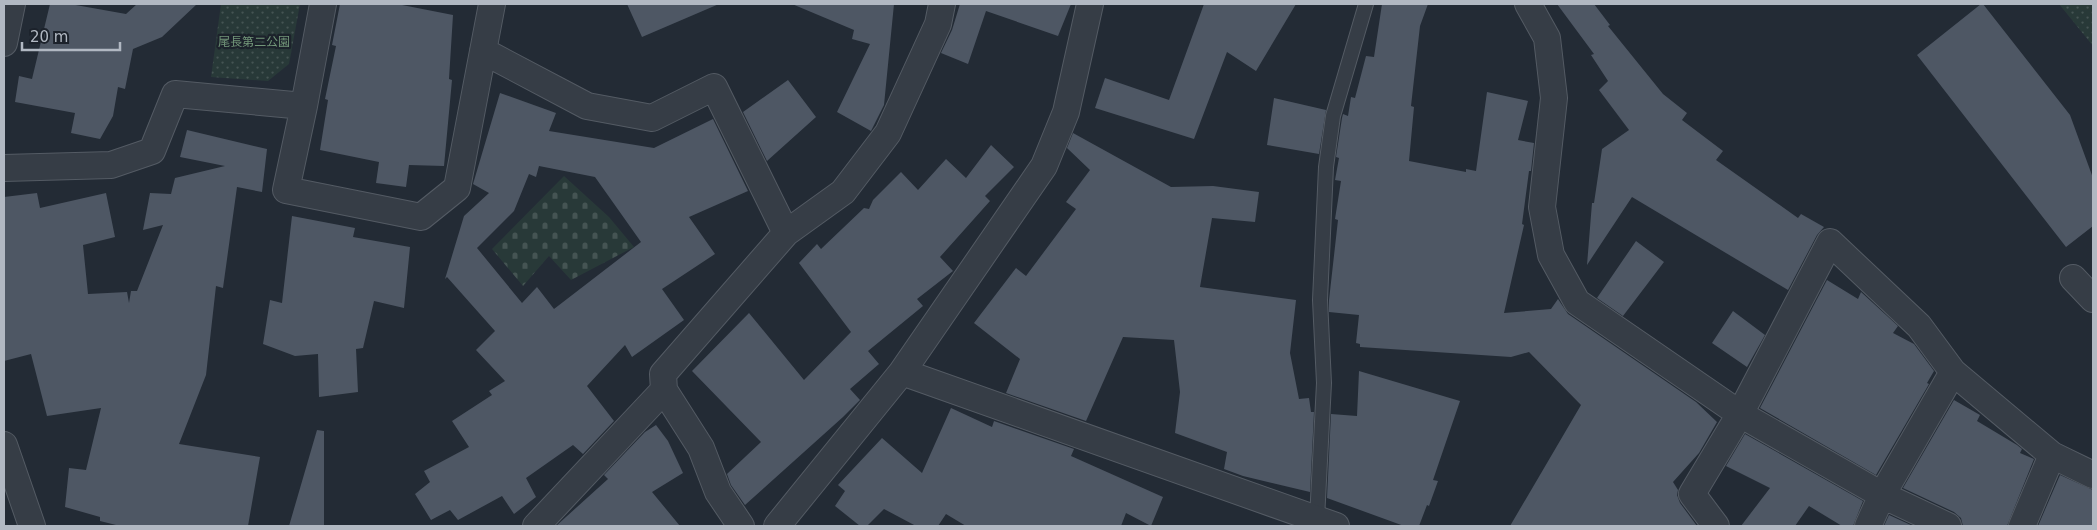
<svg xmlns="http://www.w3.org/2000/svg" width="2097" height="530" font-family="'DejaVu Sans','Noto Sans JP',sans-serif">
	<style>
		.cemetery { fill: url(#cemetery-stones) }
		.park { fill: url(#park-dots) }
		.building { fill: #4e5764; fill-rule: evenodd }
		.lines { fill: none; stroke-linecap: round; stroke-linejoin: round }
		.lane-casing { stroke: #545b64; stroke-width: 16 }
		.street-casing { stroke: #545b64; stroke-width: 28 }
		.lane { stroke: #363d46; stroke-width: 14 }
		.street { stroke: #363d46; stroke-width: 26 }
		.labels { text-anchor: middle; dominant-baseline: central; stroke-width: 4.5; stroke-linejoin: round; paint-order: stroke }
		.park-label { font-size: 12px; fill: #729679; stroke: #1c222b }
	</style>
	<defs>
		<pattern id="cemetery-stones" width="16" height="16" patternUnits="userSpaceOnUse" patternTransform="scale(1.25)"><rect width="16" height="16" fill="#283938"/><path d="M2 7V4a2 2 0 0 1 4 0v3zM10 15v-3a2 2 0 0 1 4 0v3z" fill="#455453"/></pattern>
		<pattern id="park-dots" width="8" height="8" patternUnits="userSpaceOnUse" patternTransform="scale(1.25)"><rect width="8" height="8" fill="#283938"/><path d="M2 2h.1M6 6h.1" fill="none" stroke="#455453" stroke-width="1.8" stroke-linecap="round"/></pattern>
	</defs>
	<rect width="100%" height="100%" fill="#232b35"/>
	<path class="cemetery" d="M 564,176 L 609,217 L 634,247 L 571,280 L 549,256 L 523,286 L 492,249 Z"/>
	<path class="park" d="M 221,4 L 300,4 L 289,64 L 268,81 L 211,77 Z
		M 2059,4 L 2093,4 L 2093,46 Z"/>
	<path class="building" d="M 50,4 L 70,4 L 126,14 L 137,4 L 197,4 L 162,37 L 133,49 L 125,89 L 118,87 L 113,116 L 100,139 L 71,133 L 75,113 L 15,102 L 19,76 L 32,79 Z
		M 340,4 L 397,4 L 453,15 L 449,79 L 452,80 L 444,166 L 409,165 L 406,187 L 376,183 L 379,162 L 320,150 L 328,100 L 325,99 L 336,46 L 332,45 Z
		M 627,4 L 719,4 L 642,37 Z
		M 792,4 L 894,4 L 884,105 L 871,131 L 837,112 L 870,44 L 852,39 L 854,30 Z
		M 960,4 L 1071,4 L 1058,36 L 986,11 L 968,64 L 941,53 L 952,30 Z
		M 1204,4 L 1296,4 L 1256,71 L 1227,52 L 1194,139 L 1095,108 L 1105,78 L 1169,100 Z
		M 1382,4 L 1428,4 L 1420,26 L 1411,106 L 1414,107 L 1409,161 L 1466,172 L 1466,169 L 1476,171 L 1487,92 L 1528,101 L 1518,140 L 1534,143 L 1531,171 L 1529,171 L 1522,224 L 1524,225 L 1504,313 L 1551,309 L 1558,299 L 1568,314 L 1696,402 L 1717,422 L 1699,453 L 1673,482 L 1678,490 L 1677,495 L 1680,503 L 1697,526 L 1510,526 L 1581,405 L 1529,352 L 1511,357 L 1360,347 L 1360,344 L 1356,343 L 1359,315 L 1329,312 L 1329,300 L 1338,220 L 1335,219 L 1341,181 L 1335,180 L 1339,158 L 1336,157 L 1342,118 L 1343,114 L 1348,116 L 1351,97 L 1355,98 L 1366,56 L 1374,57 Z
		M 1557,4 L 1594,4 L 1610,25 L 1608,26 L 1663,94 L 1687,113 L 1682,120 L 1723,151 L 1716,160 L 1798,218 L 1801,214 L 1824,227 L 1817,235 L 1788,290 L 1632,197 L 1587,265 L 1592,203 L 1594,203 L 1602,149 L 1629,130 L 1599,90 L 1608,81 L 1591,55 L 1594,54 Z
		M 1981,4 L 1983,4 L 2070,115 L 2093,178 L 2093,226 L 2066,247 L 1917,55 Z
		M 788,80 L 816,117 L 767,161 L 743,112 Z
		M 500,93 L 556,113 L 549,131 L 654,148 L 713,119 L 748,191 L 689,217 L 715,254 L 662,289 L 684,320 L 632,357 L 625,345 L 587,386 L 614,421 L 583,454 L 573,445 L 526,478 L 536,497 L 514,514 L 502,496 L 458,520 L 450,510 L 431,520 L 415,494 L 430,482 L 424,471 L 469,447 L 452,421 L 492,395 L 489,391 L 505,381 L 476,350 L 495,331 L 447,277 L 445,279 L 464,216 L 489,193 L 473,184 ZM 539,166 L 595,177 L 641,242 L 554,309 L 537,287 L 522,303 L 477,248 L 514,211 L 529,174 L 536,177 Z
		M 1274,98 L 1326,110 L 1319,154 L 1267,145 Z
		M 187,130 L 267,149 L 262,192 L 237,187 L 223,288 L 216,286 L 206,375 L 179,444 L 260,457 L 248,526 L 120,526 L 100,521 L 100,517 L 65,507 L 69,468 L 86,470 L 101,408 L 47,416 L 31,354 L 4,361 L 4,197 L 37,193 L 40,208 L 106,193 L 115,237 L 83,245 L 88,294 L 127,292 L 129,303 L 131,291 L 137,291 L 163,225 L 143,230 L 150,193 L 171,194 L 175,178 L 225,166 L 180,157 Z
		M 1073,133 L 1171,187 L 1213,186 L 1259,192 L 1255,222 L 1212,218 L 1200,287 L 1296,300 L 1290,353 L 1299,399 L 1309,398 L 1311,412 L 1314,412 L 1310,492 L 1243,476 L 1224,469 L 1227,452 L 1175,433 L 1180,392 L 1174,340 L 1123,337 L 1086,421 L 1006,393 L 1020,359 L 974,323 L 1016,268 L 1026,276 L 1076,209 L 1066,202 L 1090,170 L 1067,148 Z
		M 991,145 L 1014,167 L 985,196 L 990,201 L 940,257 L 953,271 L 917,299 L 923,306 L 868,351 L 879,364 L 850,389 L 860,400 L 843,417 L 745,505 L 731,485 L 727,474 L 761,442 L 692,371 L 749,313 L 804,380 L 851,332 L 799,263 L 817,244 L 821,249 L 864,208 L 869,209 L 873,200 L 901,172 L 918,190 L 946,159 L 966,178 Z
		M 292,216 L 355,228 L 353,237 L 410,247 L 404,308 L 374,301 L 363,348 L 356,349 L 358,392 L 319,397 L 318,354 L 295,356 L 263,344 L 270,300 L 282,303 Z
		M 1636,241 L 1664,262 L 1623,316 L 1597,298 Z
		M 1827,280 L 1858,299 L 1861,292 L 1898,326 L 1893,333 L 1914,344 L 1934,371 L 1927,383 L 1929,384 L 1876,475 L 1760,408 Z
		M 1733,311 L 1765,335 L 1747,367 L 1712,343 Z
		M 1359,371 L 1460,401 L 1433,480 L 1438,481 L 1429,506 L 1427,505 L 1419,526 L 1404,526 L 1327,498 L 1331,414 L 1357,416 Z
		M 1954,400 L 1980,415 L 1977,421 L 2017,445 L 2022,449 L 2020,453 L 2034,459 L 2007,526 L 1963,526 L 1961,518 L 1954,512 L 1903,488 Z
		M 951,408 L 992,427 L 994,421 L 1074,449 L 1071,456 L 1163,497 L 1151,526 L 1126,513 L 1121,526 L 966,526 L 946,514 L 938,526 L 916,526 L 884,509 L 867,526 L 860,526 L 835,506 L 845,491 L 838,485 L 882,438 L 922,473 Z
		M 656,425 L 668,441 L 683,473 L 652,492 L 680,526 L 556,526 L 608,479 L 604,475 L 645,432 Z
		M 317,430 L 324,431 L 324,526 L 289,526 Z
		M 1745,434 L 1863,501 L 1853,526 L 1842,526 L 1809,506 L 1795,526 L 1741,526 L 1770,488 L 1726,466 Z
		M 2060,475 L 2093,490 L 2093,526 L 2038,526 Z
		M 1889,515 L 1913,526 L 1884,526 Z"/>
	<g class="lines">
		<g class="lane-casing">
			<path id="lane" d="M 1317,519 L 1324,383 L 1320,300 L 1326,167 L 1333,116 L 1366,4"/>
		</g>
		<g class="street-casing">
			<path id="street" d="M 323,4 L 304,106 L 286,190 L 421,217 L 457,188 L 492,4
				M 1528,4 L 1547,38 L 1554,98 L 1542,207 L 1551,255 L 1577,302 L 1740,414 L 1882,495 L 1948,526
				M 4,43 L 12,4
				M 483,51 L 587,106 L 652,118 L 714,87 L 786,233
				M 4,168 L 111,165 L 152,151 L 175,94 L 304,106
				M 2073,278 L 2093,299
				M 902,372 L 1336,526
				M 664,390 L 701,448 L 718,492 L 741,526
				M 4,445 L 32,526
				M 536,526 L 664,390 L 663,374 L 786,233 L 843,192 L 888,133 L 938,24 L 942,4
				M 777,526 L 902,372 L 1044,166 L 1066,112 L 1090,4
				M 1716,526 L 1692,494 L 1740,414 L 1830,242 L 1919,326 L 1953,372 L 2052,455 L 2093,475
				M 1868,526 L 1882,495 L 1953,372
				M 2022,526 L 2052,455"/>
		</g>
		<use href="#lane" class="lane"/>
		<use href="#street" class="street"/>
	</g>
	<g class="labels">
		<g class="park-label">
			<text x="254" y="42">尾長第二公園</text>
		</g>
	</g>
	<rect width="2097" height="530" fill="none" stroke="#b1b8c2" stroke-width="10"/>
	<path d="M22 42v8h98v-8" fill="none" stroke="#b1b8c2" stroke-width="2.5"/>
	<text x="30" y="42" font-size="15" fill="#b1b8c2" stroke="#1c222b" stroke-width="4" paint-order="stroke">20 m</text>
</svg>
